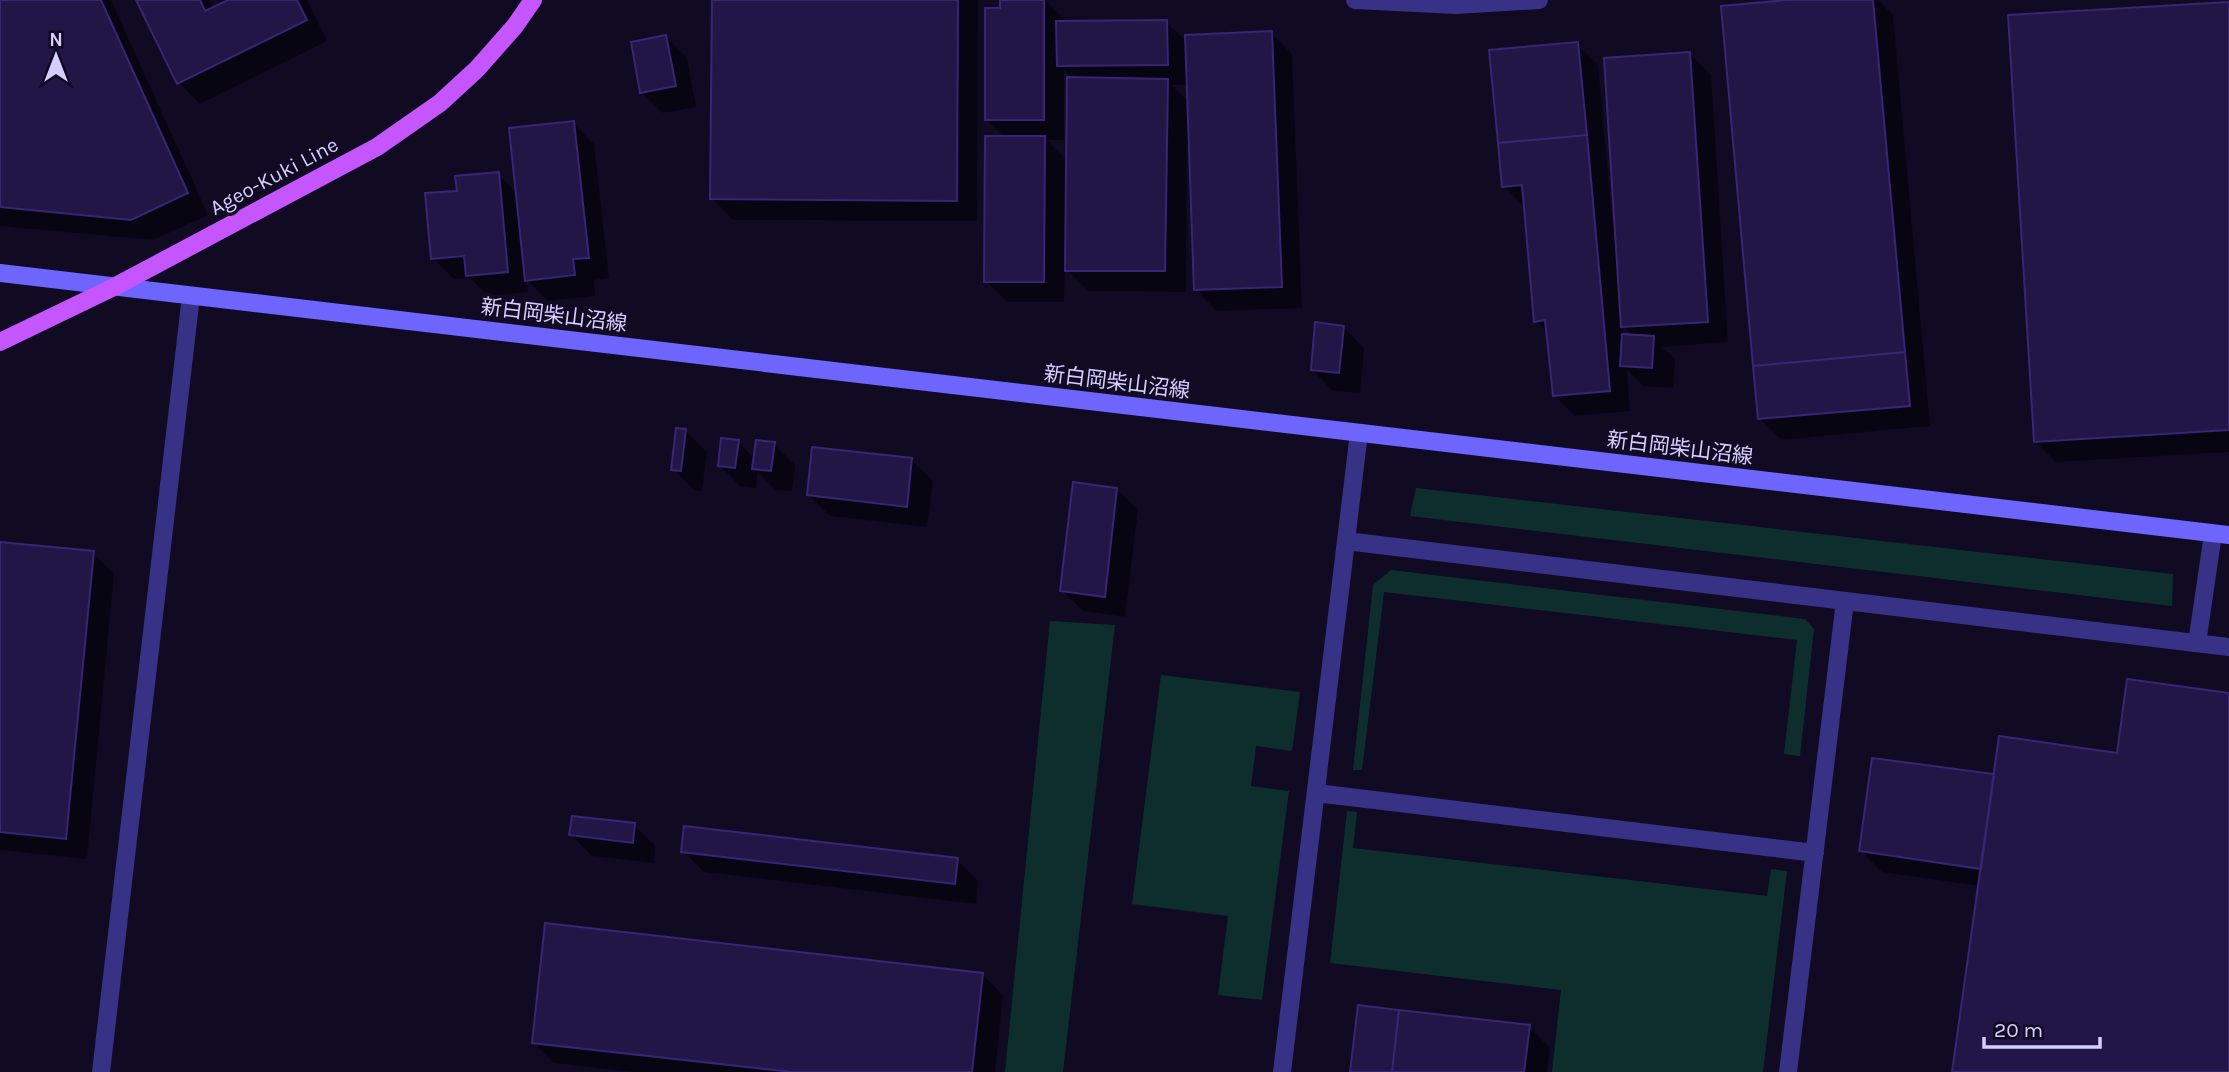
<svg xmlns="http://www.w3.org/2000/svg" width="2229" height="1072" font-family="Karla,'Noto Sans JP',sans-serif">
	<style>
		.green { fill: #0e2e2e }
		.shadow { fill: #0007; fill-rule: evenodd }
		.building { fill: #211646; stroke: #382575; stroke-width: 2 }
		.lines { fill: none; stroke-linecap: round; stroke-linejoin: round }
		.lane { stroke: #383287; stroke-width: 18 }
		.street { stroke: #383287; stroke-width: 18 }
		.secondary { stroke: #6e65ff; stroke-width: 18 }
		.primary { stroke: #c555ff; stroke-width: 18 }
		.labels { text-anchor: middle; dominant-baseline: central; stroke-width: 7; stroke-linejoin: round; paint-order: stroke }
		.street-label { font-size: 21px; fill: #d5ceff; stroke: #100b23 }
	</style>
	<rect width="100%" height="100%" fill="#100b23"/>
	<path class="green" d="M 1416,488 L 2173,574 L 2172,606 L 1410,516 Z
		M 1391,570 L 1805,619 L 1814,629 L 1800,756 L 1784,754 L 1797,640 L 1384,592 L 1362,770 L 1353,770 L 1373,585 Z
		M 1050,621 L 1115,625 L 1063,1072 L 1005,1072 Z
		M 1161,675 L 1300,692 L 1292,751 L 1256,746 L 1251,786 L 1289,791 L 1262,1000 L 1218,995 L 1228,916 L 1132,904 Z
		M 1347,811 L 1357,812 L 1353,848 L 1767,896 L 1771,869 L 1787,871 L 1763,1072 L 1552,1072 L 1561,990 L 1330,963 Z"/>
	<path class="shadow" d="M 0,0 L 111,0 L 208,215 L 153,240 L 0,226 Z
		M 138,0 L 209,0 L 214,9 L 232,0 L 307,0 L 327,41 L 200,104 L 179,83 Z
		M 713,0 L 978,0 L 977,221 L 733,220 L 712,198 Z
		M 1001,0 L 1045,0 L 1064,19 L 1064,23 L 1166,22 L 1187,42 L 1271,33 L 1292,54 L 1302,308 L 1217,311 L 1196,290 L 1190,147 L 1187,147 L 1186,292 L 1088,291 L 1065,268 L 1064,302 L 1007,302 L 986,281 L 1005,138 L 986,119 ZM 1064,70 L 1073,79 L 1068,162 L 1047,140 L 1064,140 ZM 1172,85 L 1188,85 L 1189,102 Z
		M 1806,0 L 1878,0 L 1893,15 L 1930,426 L 1781,440 L 1760,419 Z
		M 2229,4 L 2229,452 L 2056,462 L 2035,441 Z
		M 666,37 L 687,58 L 696,107 L 663,113 L 641,92 Z
		M 1577,44 L 1598,65 L 1613,226 L 1617,226 L 1690,54 L 1711,75 L 1728,342 L 1662,347 L 1675,359 L 1673,388 L 1643,386 L 1627,370 L 1630,411 L 1575,416 L 1554,395 L 1548,334 L 1536,321 L 1525,208 L 1504,186 ZM 1623,326 L 1633,337 L 1623,336 Z
		M 573,123 L 594,144 L 609,278 L 594,280 L 595,296 L 548,301 L 527,280 L 528,292 L 488,296 L 470,278 L 454,279 L 433,258 L 459,192 L 498,174 L 518,194 Z
		M 1343,327 L 1364,348 L 1360,393 L 1333,391 L 1312,370 Z
		M 686,431 L 707,452 L 702,491 L 694,490 L 673,469 Z
		M 738,442 L 755,459 L 774,444 L 795,465 L 792,491 L 775,490 L 758,472 L 756,488 L 740,486 L 719,465 Z
		M 912,460 L 933,481 L 927,527 L 830,516 L 809,495 Z
		M 1116,489 L 1138,510 L 1125,617 L 1083,611 L 1062,590 Z
		M 0,544 L 93,553 L 114,574 L 87,859 L 0,850 Z
		M 2229,695 L 2229,1072 L 1954,1072 L 1980,886 L 1882,872 L 1861,851 L 1996,776 L 2119,755 Z
		M 634,825 L 655,846 L 654,863 L 592,856 L 571,835 Z
		M 683,851 L 957,860 L 978,881 L 976,904 L 704,872 Z
		M 982,974 L 1003,995 L 995,1072 L 632,1072 L 554,1063 L 533,1042 Z
		M 1529,1027 L 1550,1048 L 1547,1072 L 1352,1072 Z"/>
	<path class="building" d="M 0,0 L 101,0 L 188,193 L 131,220 L 0,207 Z
		M 136,0 L 200,0 L 205,11 L 228,0 L 297,0 L 307,20 L 177,84 Z
		M 712,0 L 958,0 L 957,201 L 710,199 Z
		M 1000,0 L 1044,0 L 1044,120 L 985,120 L 985,8 L 1000,8 Z
		M 1787,0 L 1873,0 L 1905,352 L 1753,366 L 1721,6 Z
		M 2229,2 L 2229,430 L 2034,442 L 2008,15 Z
		M 1167,20 L 1168,65 L 1057,66 L 1056,21 Z
		M 1272,31 L 1282,287 L 1194,290 L 1185,35 Z
		M 666,35 L 676,86 L 640,93 L 631,42 Z
		M 1578,42 L 1587,135 L 1498,143 L 1489,50 Z
		M 1690,52 L 1708,322 L 1621,327 L 1604,58 Z
		M 1067,77 L 1168,79 L 1165,271 L 1065,271 Z
		M 574,121 L 589,258 L 573,259 L 575,275 L 525,281 L 509,128 Z
		M 1587,135 L 1610,391 L 1553,396 L 1545,320 L 1534,322 L 1522,185 L 1502,187 L 1498,143 Z
		M 985,136 L 1045,136 L 1044,282 L 984,282 Z
		M 499,172 L 508,272 L 466,276 L 464,256 L 431,259 L 425,193 L 457,191 L 455,176 Z
		M 1315,322 L 1344,326 L 1339,373 L 1311,370 Z
		M 1622,334 L 1654,336 L 1652,368 L 1620,366 Z
		M 1905,352 L 1910,406 L 1758,419 L 1753,366 Z
		M 676,428 L 686,429 L 681,471 L 671,470 Z
		M 721,438 L 739,440 L 735,468 L 718,466 Z
		M 756,440 L 775,442 L 771,471 L 752,469 Z
		M 812,447 L 912,458 L 907,507 L 807,495 Z
		M 1073,482 L 1117,488 L 1105,597 L 1060,591 Z
		M 0,542 L 94,551 L 66,839 L 0,832 Z
		M 2127,679 L 2229,693 L 2229,1072 L 1952,1072 L 1999,736 L 2117,753 Z
		M 1872,758 L 1994,774 L 1981,869 L 1859,851 Z
		M 572,816 L 635,823 L 633,843 L 569,835 Z
		M 684,826 L 958,858 L 955,884 L 681,852 Z
		M 545,923 L 983,973 L 972,1072 L 792,1072 L 532,1043 Z
		M 1358,1005 L 1399,1010 L 1392,1072 L 1350,1072 Z
		M 1399,1010 L 1530,1025 L 1524,1072 L 1392,1072 Z"/>
	<g class="lines">
		<path class="lane" d="M 1346,541 L 2229,647
			M 2197,643 L 2213,534
			M 1316,793 L 1815,853
			M 101,1072 L 191,296
			M 1282,1072 L 1359,433
			M 1788,1072 L 1845,601"/>
		<path class="street" d="M 1355,0 L 1456,5 L 1539,0"/>
		<path class="secondary" d="M 0,273 L 2229,535"/>
		<path class="primary" d="M 0,342 L 114,287 L 377,147 L 440,103 L 477,69 L 515,26 L 533,0"/>
	</g>
	<g class="labels">
		<g class="street-label">
			<text transform="translate(274 176) rotate(-28)">Ageo-Kuki Line</text>
			<text transform="translate(554 315) rotate(7)">新白岡柴山沼線</text>
			<text transform="translate(1117 382) rotate(7)">新白岡柴山沼線</text>
			<text transform="translate(1680 448) rotate(7)">新白岡柴山沼線</text>
		</g>
	</g>
	<g transform="translate(56 56)" stroke="#100b23" stroke-width="5" paint-order="stroke">
	<path d="M0-5L12 26L0 18L-12 26Z" fill="#d5ceff"/>
	<text y="-10" font-size="19" font-weight="bold" text-anchor="middle" fill="#d5ceff">N</text>
	</g>
	<path d="M1984 1037v10h116v-10" fill="none" stroke="#d5ceff" stroke-width="3.5"/>
	<text x="1994" y="1037" font-size="21" fill="#d5ceff" stroke="#100b23" stroke-width="5" paint-order="stroke">20 m</text>
</svg>
